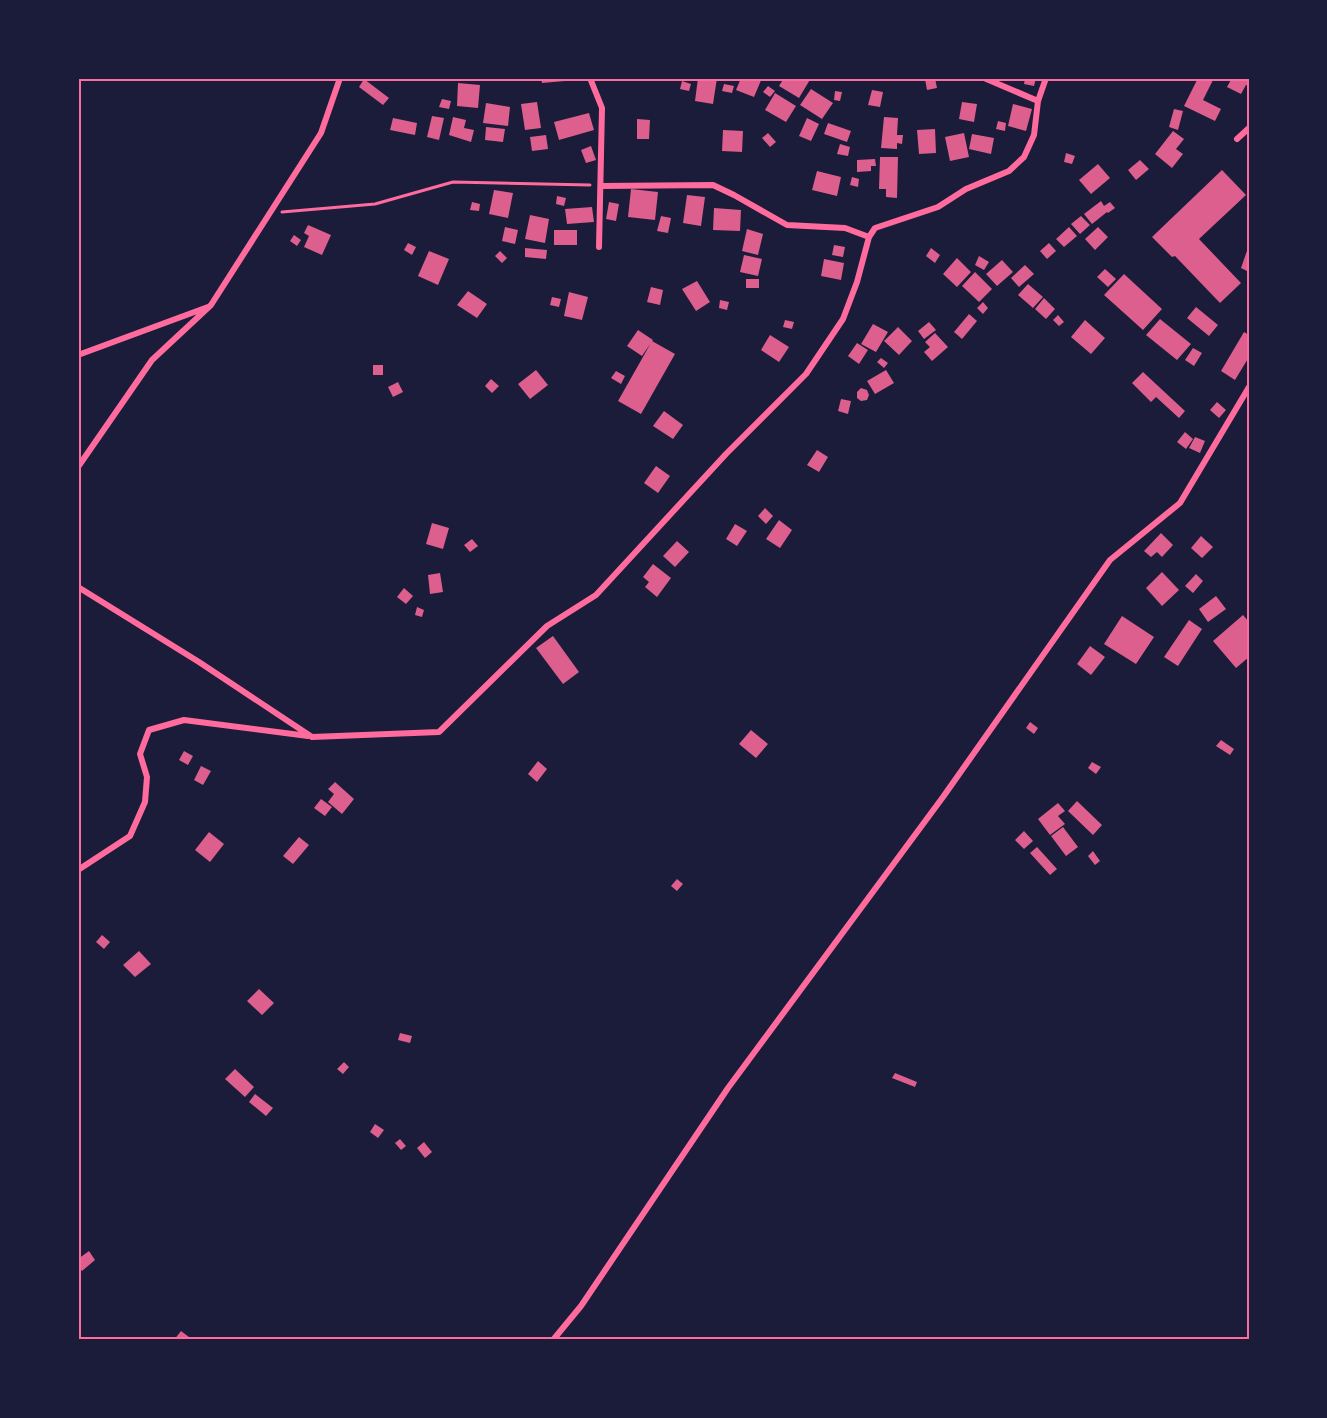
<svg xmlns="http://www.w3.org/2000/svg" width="1327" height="1418" font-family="Commissioner,sans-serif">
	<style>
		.building { fill: #dd5f8e }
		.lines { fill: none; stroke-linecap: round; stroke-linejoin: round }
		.path { stroke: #ff6b9d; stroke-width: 3 }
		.minor { stroke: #ff6b9d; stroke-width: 6 }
		.neatline { fill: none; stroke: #ff6b9d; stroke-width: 2 }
	</style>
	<rect width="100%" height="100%" fill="#1b1b3a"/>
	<path class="building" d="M 541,78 L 564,78 L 565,81 L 542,83 Z
		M 698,78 L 717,78 L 713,104 L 695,101 Z
		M 741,78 L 762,78 L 754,97 L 736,90 Z
		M 784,78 L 811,78 L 799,98 L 779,86 Z
		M 935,78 L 937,88 L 927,90 L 925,79 Z
		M 1025,78 L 1036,78 L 1034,86 L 1024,84 Z
		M 1198,78 L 1214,78 L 1203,100 L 1221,109 L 1215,121 L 1184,106 Z
		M 1232,78 L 1249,78 L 1249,86 L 1246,85 L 1241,94 L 1227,87 Z
		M 364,79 L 389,98 L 383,105 L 359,87 Z
		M 682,81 L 691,84 L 689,91 L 680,89 Z
		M 458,83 L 480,85 L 478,108 L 457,106 Z
		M 724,84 L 734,86 L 732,93 L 722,91 Z
		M 768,86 L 775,91 L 770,97 L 763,92 Z
		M 811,89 L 833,103 L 822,119 L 800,105 Z
		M 872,90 L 883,92 L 880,107 L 868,105 Z
		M 835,91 L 842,92 L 840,101 L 834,100 Z
		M 775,93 L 796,106 L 786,122 L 765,110 Z
		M 442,99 L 451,101 L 449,109 L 439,107 Z
		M 537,102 L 541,128 L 525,130 L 521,104 Z
		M 962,102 L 977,104 L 974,122 L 959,119 Z
		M 486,103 L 510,107 L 508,126 L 483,123 Z
		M 1013,104 L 1032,109 L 1026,131 L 1008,126 Z
		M 1174,109 L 1183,111 L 1178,130 L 1169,127 Z
		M 589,113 L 594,130 L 559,140 L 554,122 Z
		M 432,116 L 444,118 L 439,140 L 427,137 Z
		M 453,117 L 466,120 L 464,128 L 474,130 L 471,142 L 449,135 Z
		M 884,117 L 898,118 L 897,135 L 903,135 L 902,144 L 897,143 L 897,149 L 881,148 Z
		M 393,118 L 417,123 L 415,135 L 390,130 Z
		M 807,118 L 819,124 L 811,141 L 799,136 Z
		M 637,119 L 650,120 L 649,139 L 637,139 Z
		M 998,121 L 1006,123 L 1005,131 L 996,129 Z
		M 828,123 L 851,131 L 847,142 L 824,134 Z
		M 486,127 L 505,129 L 503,142 L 485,140 Z
		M 935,129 L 936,153 L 919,154 L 917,130 Z
		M 723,130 L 743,131 L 742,152 L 722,151 Z
		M 1173,131 L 1184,139 L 1176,149 L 1183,154 L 1172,168 L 1155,154 Z
		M 768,133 L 776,142 L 770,147 L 762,138 Z
		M 964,133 L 969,157 L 950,161 L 945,137 Z
		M 972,134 L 994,138 L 991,154 L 969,149 Z
		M 546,135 L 548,149 L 532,151 L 530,137 Z
		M 840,144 L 850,147 L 848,156 L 837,154 Z
		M 591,146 L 596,160 L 586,163 L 581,150 Z
		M 1066,153 L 1075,156 L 1072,164 L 1064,162 Z
		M 880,157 L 898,157 L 897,198 L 886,197 L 886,189 L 879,189 Z
		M 875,159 L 876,166 L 871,166 L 871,171 L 857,172 L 857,160 Z
		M 1140,160 L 1149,169 L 1136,180 L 1128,170 Z
		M 1098,164 L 1110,178 L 1091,194 L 1079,180 Z
		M 1222,170 L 1246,195 L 1199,239 L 1241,283 L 1220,303 L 1175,256 L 1172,257 L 1152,237 Z
		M 817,171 L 841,177 L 837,196 L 812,190 Z
		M 852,177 L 859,179 L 858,187 L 850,185 Z
		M 631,189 L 658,192 L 655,220 L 628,217 Z
		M 494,190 L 513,193 L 508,218 L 489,214 Z
		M 687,195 L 705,197 L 701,226 L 683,223 Z
		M 557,196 L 566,198 L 564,206 L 556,204 Z
		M 1101,201 L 1104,206 L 1110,202 L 1115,208 L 1108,213 L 1107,212 L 1092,224 L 1084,214 Z
		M 472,202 L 480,204 L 479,211 L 470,210 Z
		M 609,202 L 619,204 L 616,221 L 606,219 Z
		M 592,207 L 594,222 L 567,224 L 565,209 Z
		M 714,208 L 741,210 L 740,231 L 713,230 Z
		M 530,215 L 549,219 L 545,243 L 525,239 Z
		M 661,216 L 671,218 L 668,233 L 657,231 Z
		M 1081,216 L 1090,225 L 1080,234 L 1071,224 Z
		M 308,225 L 331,235 L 322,255 L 304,247 L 309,236 L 304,233 Z
		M 505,227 L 518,230 L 515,244 L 502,241 Z
		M 1069,227 L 1077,236 L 1064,247 L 1056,239 Z
		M 1098,227 L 1108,237 L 1095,250 L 1085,239 Z
		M 747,229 L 763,234 L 758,255 L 742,251 Z
		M 554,230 L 577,230 L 577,245 L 554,245 Z
		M 294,235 L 301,240 L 297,246 L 290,241 Z
		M 408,243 L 416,247 L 412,255 L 404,250 Z
		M 1049,243 L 1056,251 L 1047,259 L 1040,251 Z
		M 834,245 L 845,247 L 843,257 L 832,255 Z
		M 1249,245 L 1249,272 L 1241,268 Z
		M 525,248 L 547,250 L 546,259 L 525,257 Z
		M 931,248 L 940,255 L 935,263 L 926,256 Z
		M 429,251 L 449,259 L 438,285 L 418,276 Z
		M 500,251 L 507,258 L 502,263 L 495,256 Z
		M 744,255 L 762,259 L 758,276 L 740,272 Z
		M 979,256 L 989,262 L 984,270 L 975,265 Z
		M 957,258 L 971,272 L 957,287 L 943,274 Z
		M 824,259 L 844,263 L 841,280 L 821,276 Z
		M 1002,260 L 1013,272 L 997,286 L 986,274 Z
		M 1025,265 L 1034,274 L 1019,287 L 1011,278 Z
		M 1105,269 L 1116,279 L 1108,287 L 1097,277 Z
		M 975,272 L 992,289 L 979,302 L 962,286 Z
		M 1124,274 L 1162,309 L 1143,330 L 1104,295 Z
		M 746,279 L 759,279 L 759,288 L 746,288 Z
		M 697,281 L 710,302 L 696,311 L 682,289 Z
		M 1028,284 L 1043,297 L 1033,308 L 1018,295 Z
		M 651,287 L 663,290 L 660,305 L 647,302 Z
		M 468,291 L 487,304 L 477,318 L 457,305 Z
		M 569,292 L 588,297 L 582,320 L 564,316 Z
		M 552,297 L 561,299 L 559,307 L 550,305 Z
		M 1044,298 L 1055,309 L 1046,319 L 1035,309 Z
		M 720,300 L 729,302 L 727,310 L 719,308 Z
		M 983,302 L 988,308 L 983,314 L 977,308 Z
		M 1196,307 L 1218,325 L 1209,336 L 1187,318 Z
		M 969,314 L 977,321 L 962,339 L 954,332 Z
		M 1058,315 L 1064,322 L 1059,326 L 1053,320 Z
		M 1160,319 L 1191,344 L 1177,360 L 1146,335 Z
		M 785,320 L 794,322 L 792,329 L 783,327 Z
		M 1085,320 L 1105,338 L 1091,354 L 1071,337 Z
		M 929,322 L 936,330 L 924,339 L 918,331 Z
		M 873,324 L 888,332 L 876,352 L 861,344 Z
		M 898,327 L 912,341 L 899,355 L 884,341 Z
		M 638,330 L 653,340 L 642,356 L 627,346 Z
		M 1244,332 L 1249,335 L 1249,357 L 1235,380 L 1221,371 Z
		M 935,333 L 948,347 L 932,361 L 924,352 L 930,347 L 925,342 Z
		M 770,335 L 789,347 L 779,362 L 761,350 Z
		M 652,341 L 675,354 L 641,414 L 618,401 Z
		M 857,343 L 868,350 L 859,364 L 848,356 Z
		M 1193,348 L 1202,353 L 1194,366 L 1185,360 Z
		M 881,358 L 888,363 L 884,368 L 877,362 Z
		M 373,365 L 383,365 L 383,375 L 373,375 Z
		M 536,370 L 548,385 L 530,399 L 518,384 Z
		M 886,370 L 894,383 L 875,394 L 867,381 Z
		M 616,371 L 625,376 L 621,384 L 611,378 Z
		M 1143,372 L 1185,411 L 1179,418 L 1156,397 L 1151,402 L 1132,383 Z
		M 491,379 L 499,386 L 492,393 L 485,386 Z
		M 398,382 L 403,392 L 393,397 L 388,387 Z
		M 861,388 L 867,390 L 869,395 L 867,400 L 861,401 L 857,398 L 857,392 Z
		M 841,399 L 851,401 L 848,414 L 838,411 Z
		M 1217,402 L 1226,410 L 1219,418 L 1210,410 Z
		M 664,411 L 683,425 L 673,439 L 653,426 Z
		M 1185,432 L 1193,439 L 1186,449 L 1177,442 Z
		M 1195,437 L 1205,441 L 1200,453 L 1189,448 Z
		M 817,450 L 828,457 L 819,472 L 807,465 Z
		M 656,466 L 670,476 L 658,493 L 644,483 Z
		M 765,508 L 773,516 L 766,524 L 758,516 Z
		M 779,520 L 792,530 L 780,548 L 766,539 Z
		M 432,523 L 449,528 L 443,549 L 426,544 Z
		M 735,524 L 747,531 L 737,546 L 726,539 Z
		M 1161,533 L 1173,545 L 1162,557 L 1157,552 L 1151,557 L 1144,551 Z
		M 1201,536 L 1213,547 L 1202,558 L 1191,548 Z
		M 472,539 L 478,546 L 470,552 L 464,545 Z
		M 677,541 L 689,552 L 675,567 L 663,556 Z
		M 653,564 L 671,578 L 657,597 L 645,587 L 649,582 L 643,577 Z
		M 1162,572 L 1179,590 L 1162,606 L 1146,588 Z
		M 440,573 L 443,592 L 430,594 L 428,575 Z
		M 1196,574 L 1203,581 L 1193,593 L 1185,586 Z
		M 404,588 L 413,596 L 406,604 L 397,597 Z
		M 1216,596 L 1226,609 L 1208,622 L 1199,609 Z
		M 417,607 L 424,610 L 422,617 L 415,615 Z
		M 1243,615 L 1249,622 L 1249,657 L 1236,668 L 1213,641 Z
		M 1122,616 L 1154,637 L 1136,664 L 1104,644 Z
		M 1189,620 L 1202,629 L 1178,666 L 1164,657 Z
		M 553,636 L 579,672 L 563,684 L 536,648 Z
		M 1090,646 L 1105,657 L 1091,675 L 1077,664 Z
		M 1030,722 L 1038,728 L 1034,734 L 1026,728 Z
		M 751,730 L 768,744 L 756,758 L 739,744 Z
		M 1221,740 L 1234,749 L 1230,755 L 1216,746 Z
		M 184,751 L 193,756 L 188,765 L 179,760 Z
		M 538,761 L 547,769 L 537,782 L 528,774 Z
		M 1092,762 L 1101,767 L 1096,774 L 1088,768 Z
		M 201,766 L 211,771 L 203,785 L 194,780 Z
		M 335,782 L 354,799 L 342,814 L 328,802 L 334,794 L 328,789 Z
		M 321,799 L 332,807 L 325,816 L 314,808 Z
		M 1077,801 L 1102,825 L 1093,835 L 1068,811 Z
		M 1058,803 L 1065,811 L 1058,816 L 1065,824 L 1050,835 L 1038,819 Z
		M 1063,827 L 1078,847 L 1066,856 L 1051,836 Z
		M 1024,831 L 1033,841 L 1024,849 L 1015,840 Z
		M 209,832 L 224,844 L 210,862 L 195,850 Z
		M 299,837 L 309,845 L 293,864 L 283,856 Z
		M 1037,847 L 1057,869 L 1050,875 L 1030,853 Z
		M 1093,851 L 1100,861 L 1095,865 L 1088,856 Z
		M 677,879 L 683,884 L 677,891 L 671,886 Z
		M 102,935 L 110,942 L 104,949 L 96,942 Z
		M 139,951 L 151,964 L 135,977 L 123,965 Z
		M 259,989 L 274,1003 L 262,1015 L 247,1001 Z
		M 400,1033 L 412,1036 L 410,1043 L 398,1040 Z
		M 344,1062 L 349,1067 L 343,1074 L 337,1069 Z
		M 235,1069 L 254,1087 L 245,1097 L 225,1079 Z
		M 895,1073 L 917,1082 L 915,1087 L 892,1078 Z
		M 255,1094 L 273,1108 L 266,1116 L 249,1102 Z
		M 375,1124 L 384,1130 L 378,1138 L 370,1132 Z
		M 400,1139 L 406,1146 L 401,1150 L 395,1143 Z
		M 424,1142 L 432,1152 L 425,1158 L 417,1148 Z
		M 89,1251 L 95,1260 L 82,1271 L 78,1266 L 78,1259 Z
		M 181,1331 L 193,1340 L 174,1340 Z"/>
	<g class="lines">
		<path class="path" d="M 282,212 L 375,204 L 453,182 L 590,185"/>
		<path class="minor" d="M 590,78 L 602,108 L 599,247
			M 984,78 L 1038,101
			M 1237,139 L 1249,128
			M 601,186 L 713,185 L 734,195 L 787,225 L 845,228 L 869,237 L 875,228 L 938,207 L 966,189 L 1009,171 L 1024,157 L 1034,135 L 1038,101 L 1046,78
			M 78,355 L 208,307
			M 78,467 L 152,360 L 211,305 L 321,133 L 340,78
			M 78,587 L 199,662 L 312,737 L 439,732 L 547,626 L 596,595 L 726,454 L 806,374 L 843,319 L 857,282 L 869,237
			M 78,870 L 130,836 L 145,802 L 147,777 L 140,754 L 149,730 L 184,720 L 308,736
			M 553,1340 L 581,1306 L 728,1088 L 943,797 L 1110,560 L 1180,503 L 1249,387"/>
	</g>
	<rect width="1327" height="1418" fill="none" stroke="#1b1b3a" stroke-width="159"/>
	<rect x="80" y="80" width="1168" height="1258" class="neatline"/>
</svg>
